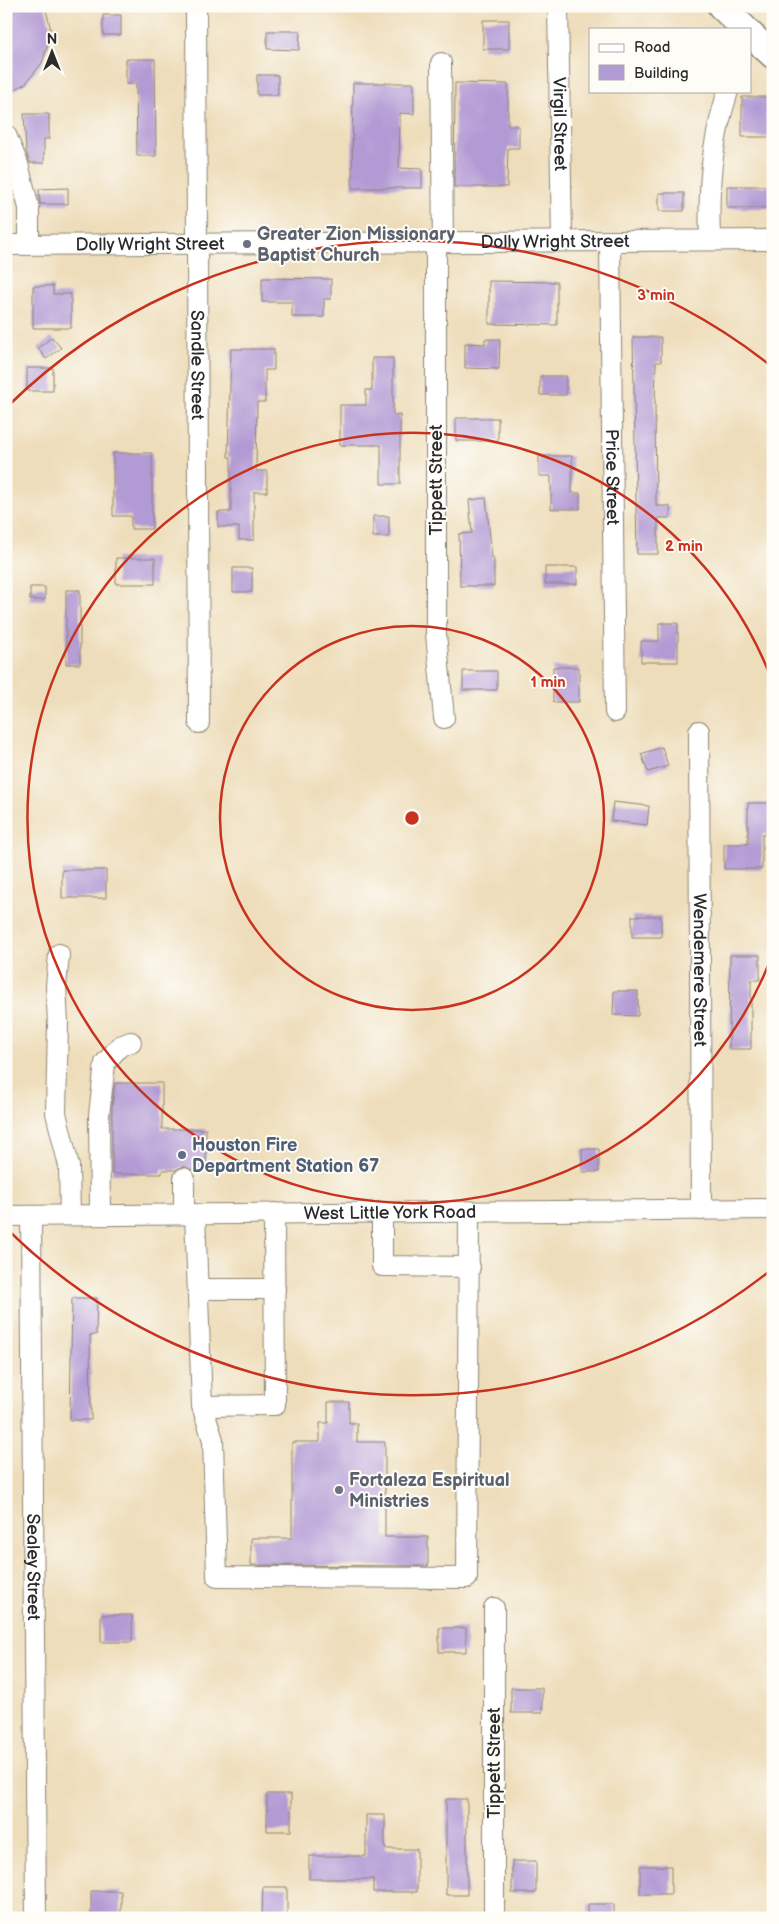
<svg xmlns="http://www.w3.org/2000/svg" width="779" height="1924" font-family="'Balsamiq Sans',sans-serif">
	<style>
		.building { fill: #b29ad4 }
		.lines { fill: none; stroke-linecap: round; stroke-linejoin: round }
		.minor-casing { stroke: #8c8472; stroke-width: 22 }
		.major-casing { stroke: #8c8472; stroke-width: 29 }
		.minor { stroke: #fff; stroke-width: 20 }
		.major { stroke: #fff; stroke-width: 26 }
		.ring { fill: none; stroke: #c8321e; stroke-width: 2.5 }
		.worship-dot { fill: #6b7280; stroke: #fdfcf7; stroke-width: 2 }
		.service-dot { fill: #5c6f8a; stroke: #fdfcf7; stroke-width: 2 }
		.labels { text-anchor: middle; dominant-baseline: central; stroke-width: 4; stroke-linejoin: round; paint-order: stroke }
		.street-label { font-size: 18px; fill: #2b2b2b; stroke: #fdfcf7 }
		.worship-label { font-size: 18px; font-weight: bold; fill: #5b616d; stroke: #fdfcf7; text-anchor: start }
		.service-label { font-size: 18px; font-weight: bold; fill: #4e5e75; stroke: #fdfcf7; text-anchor: start }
		.centre { fill: #c8321e; stroke: #fdfcf7; stroke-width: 2.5 }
		.ring-label { font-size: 15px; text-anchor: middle; font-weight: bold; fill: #c8321e; stroke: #fdfcf7; stroke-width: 4; stroke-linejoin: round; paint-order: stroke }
	</style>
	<rect width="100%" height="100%" fill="#fdfcf7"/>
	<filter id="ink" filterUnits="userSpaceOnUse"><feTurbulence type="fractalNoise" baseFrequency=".02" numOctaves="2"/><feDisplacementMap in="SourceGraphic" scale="10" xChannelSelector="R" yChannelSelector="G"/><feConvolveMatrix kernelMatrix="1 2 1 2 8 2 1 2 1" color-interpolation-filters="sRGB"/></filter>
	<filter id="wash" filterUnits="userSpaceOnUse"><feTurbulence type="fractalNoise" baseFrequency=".0096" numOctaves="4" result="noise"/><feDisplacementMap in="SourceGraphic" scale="20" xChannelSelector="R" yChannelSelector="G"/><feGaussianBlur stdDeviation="1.12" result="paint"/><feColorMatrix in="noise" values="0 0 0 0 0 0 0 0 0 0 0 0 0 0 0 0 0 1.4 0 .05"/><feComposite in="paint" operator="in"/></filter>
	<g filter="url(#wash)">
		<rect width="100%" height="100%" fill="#eeddba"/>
		<g id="blocks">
			<path class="building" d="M 6,6 L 45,6 L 50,26 L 50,39 L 42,63 L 26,83 L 6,95 Z
				M 103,15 L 121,15 L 121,35 L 103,35 Z
				M 483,20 L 509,20 L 509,49 L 483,49 Z
				M 267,31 L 300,31 L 299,50 L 267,49 Z
				M 126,59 L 155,59 L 156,156 L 137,156 L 136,84 L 126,84 Z
				M 257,75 L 278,75 L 278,95 L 257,95 Z
				M 353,83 L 414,83 L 414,114 L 400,113 L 399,168 L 422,169 L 422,188 L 352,188 Z
				M 455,83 L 508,84 L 508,126 L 519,126 L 519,148 L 508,148 L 507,187 L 454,187 Z
				M 742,97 L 773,97 L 773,137 L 742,137 Z
				M 24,114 L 49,114 L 49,139 L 44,139 L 44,163 L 30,163 L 26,151 Z
				M 727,186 L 773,186 L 773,208 L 727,208 Z
				M 68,188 L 68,204 L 40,204 L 39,189 Z
				M 659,193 L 684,193 L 684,211 L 659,211 Z
				M 262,278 L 331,279 L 331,299 L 324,299 L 324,317 L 292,317 L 292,302 L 262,302 Z
				M 489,281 L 557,282 L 557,325 L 489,324 Z
				M 33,286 L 53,286 L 53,294 L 71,294 L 71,328 L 33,328 Z
				M 52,337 L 61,348 L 46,359 L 38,348 Z
				M 633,337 L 661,337 L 661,362 L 656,362 L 655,405 L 656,506 L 670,506 L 670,518 L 658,518 L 658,554 L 637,554 Z
				M 485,339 L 500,339 L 499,369 L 465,368 L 465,343 L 485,344 Z
				M 231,349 L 274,349 L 274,370 L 265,370 L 265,402 L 257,402 L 256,471 L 267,471 L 267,492 L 254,492 L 254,540 L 239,540 L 239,527 L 218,527 L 218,512 L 231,512 L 231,457 L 228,457 Z
				M 372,358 L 393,358 L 393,415 L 400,415 L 400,484 L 381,484 L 381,445 L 340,445 L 340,405 L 366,405 L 366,390 L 372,390 Z
				M 27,368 L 53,368 L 53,391 L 27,391 Z
				M 540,376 L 566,376 L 566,395 L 540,395 Z
				M 456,418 L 498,418 L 498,441 L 456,441 Z
				M 113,453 L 152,453 L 152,529 L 131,529 L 131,516 L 113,516 Z
				M 539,456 L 572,456 L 572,493 L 580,493 L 580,509 L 551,509 L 551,476 L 539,476 Z
				M 486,498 L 492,558 L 494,558 L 494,586 L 460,586 L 459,534 L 472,533 L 469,500 Z
				M 373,516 L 389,516 L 389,537 L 373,537 Z
				M 116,558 L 155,558 L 155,584 L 116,584 Z
				M 545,567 L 577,567 L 577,584 L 545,584 Z
				M 233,568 L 252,568 L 252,592 L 233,592 Z
				M 30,587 L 45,587 L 45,600 L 30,600 Z
				M 66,590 L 80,590 L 80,664 L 66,664 Z
				M 659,623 L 678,623 L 678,662 L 641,662 L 641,641 L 659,641 Z
				M 553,667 L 579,667 L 579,702 L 553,702 Z
				M 463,671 L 497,671 L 497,690 L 463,690 Z
				M 662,747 L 668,766 L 648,772 L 641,754 Z
				M 613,802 L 649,806 L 647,825 L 611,821 Z
				M 748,803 L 770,803 L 770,834 L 762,834 L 762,869 L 724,869 L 724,844 L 748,844 Z
				M 62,870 L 106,870 L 106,898 L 62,898 Z
				M 632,916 L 661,916 L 661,937 L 632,937 Z
				M 730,955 L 760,955 L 760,980 L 751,980 L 751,1049 L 729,1049 Z
				M 614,991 L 638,991 L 638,1016 L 613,1015 Z
				M 115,1083 L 162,1083 L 162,1129 L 206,1129 L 206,1170 L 192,1170 L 184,1166 L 176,1170 L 162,1170 L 162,1174 L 112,1174 L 112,1107 Z
				M 582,1149 L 599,1149 L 599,1172 L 582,1172 Z
				M 72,1298 L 97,1298 L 96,1335 L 90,1335 L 91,1420 L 70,1420 Z
				M 328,1402 L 349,1402 L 349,1423 L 357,1423 L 357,1442 L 385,1442 L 385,1537 L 428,1537 L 428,1566 L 251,1565 L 251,1538 L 292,1538 L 292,1442 L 320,1442 L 320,1423 L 328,1423 Z
				M 101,1615 L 132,1615 L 132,1642 L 101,1642 Z
				M 439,1628 L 466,1628 L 466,1652 L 439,1652 Z
				M 511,1688 L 542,1688 L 542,1713 L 511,1713 Z
				M 267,1794 L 291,1794 L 291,1831 L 267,1831 Z
				M 446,1799 L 467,1799 L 467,1895 L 446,1895 Z
				M 366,1815 L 385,1815 L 385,1849 L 417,1849 L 417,1892 L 373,1892 L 373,1879 L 309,1879 L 309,1856 L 366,1856 Z
				M 512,1861 L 536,1861 L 536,1893 L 512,1893 Z
				M 640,1866 L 671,1866 L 671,1894 L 640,1894 Z
				M 263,1887 L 287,1887 L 287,1918 L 262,1918 Z
				M 91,1891 L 121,1891 L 121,1918 L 91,1918 Z
				M 588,1904 L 614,1904 L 614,1918 L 588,1918 Z"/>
		</g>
	</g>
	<g filter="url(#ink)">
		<use href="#blocks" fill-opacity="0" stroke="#8c8472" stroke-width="1"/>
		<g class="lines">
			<g class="minor-casing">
				<g id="minor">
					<path id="s1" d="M 196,6 L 199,723"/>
					<path id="s2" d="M 558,6 L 562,241"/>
					<path d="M 441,63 L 443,242"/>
					<path d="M 6,135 L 18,164 L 29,208 L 29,245"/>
					<path d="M 710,240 C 708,185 711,145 728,91"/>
					<path d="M 436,242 L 436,634 L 444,718"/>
					<path id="s3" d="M 610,242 L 615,712"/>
					<path id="s4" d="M 6,245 L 773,240"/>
					<path id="s5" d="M 699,731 L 701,1210"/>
					<path d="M 59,954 L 56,986 L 58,1023 L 56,1113 L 69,1166 L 70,1215"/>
					<path d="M 184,1178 L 184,1214"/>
					<path d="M 382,1212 L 382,1266 L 470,1267"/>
					<path d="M 100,1214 L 99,1115 L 105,1063 L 120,1046 L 131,1042"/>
					<path d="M 195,1214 L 202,1406 L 275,1405 L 274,1213"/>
					<path id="s6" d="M 6,1216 L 773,1209"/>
					<path id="s7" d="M 31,1216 L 36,1918"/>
					<path d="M 198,1289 L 275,1289"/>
					<path d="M 202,1406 L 213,1440 L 217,1577 L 467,1578 L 469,1211"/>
					<path d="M 494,1918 L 494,1608"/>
				</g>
			</g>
			<g class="major-casing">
				<path id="major" d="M 721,6 L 745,29
					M 750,34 L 773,55"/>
			</g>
			<use href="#minor" class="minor"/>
			<use href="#major" class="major"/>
		</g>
	</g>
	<g class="ring">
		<circle cx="412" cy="818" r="192"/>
		<path d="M773 953A385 385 0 1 1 773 683"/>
		<path d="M771 1270A577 577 0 0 1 8 1230M8 406A577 577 0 0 1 771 366"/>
	</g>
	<g class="worship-dot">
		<circle cx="247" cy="244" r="5"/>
		<circle cx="339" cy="1490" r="5"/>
	</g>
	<circle class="service-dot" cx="182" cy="1155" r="5"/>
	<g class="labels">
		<g class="street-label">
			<text stroke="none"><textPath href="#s2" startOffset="118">Virgil Street</textPath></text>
			<text stroke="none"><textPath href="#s4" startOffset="549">Dolly Wright Street</textPath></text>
			<text stroke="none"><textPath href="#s4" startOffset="144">Dolly Wright Street</textPath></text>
			<text stroke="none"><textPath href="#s1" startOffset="359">Sandle Street</textPath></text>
			<text stroke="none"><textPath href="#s3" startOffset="235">Price Street</textPath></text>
			<text transform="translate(436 480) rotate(-90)">Tippett Street</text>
			<text stroke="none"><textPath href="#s5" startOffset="239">Wendemere Street</textPath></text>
			<text stroke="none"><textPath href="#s6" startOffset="384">West Little York Road</textPath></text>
			<text stroke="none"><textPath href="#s7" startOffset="351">Sealey Street</textPath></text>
			<text transform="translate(494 1763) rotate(-90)">Tippett Street</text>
		</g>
		<g class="worship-label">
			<text x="257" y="234">Greater Zion Missionary<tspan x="257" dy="21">Baptist Church</tspan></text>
			<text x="349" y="1480">Fortaleza Espiritual<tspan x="349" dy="21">Ministries</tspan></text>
		</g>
		<g class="service-label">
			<text x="192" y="1145">Houston Fire<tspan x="192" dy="21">Department Station 67</tspan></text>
		</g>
	</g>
	<circle cx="412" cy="818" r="8" class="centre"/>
	<g class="ring-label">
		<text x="656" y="300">3 min</text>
		<text x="684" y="551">2 min</text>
		<text x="548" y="687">1 min</text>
	</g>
	<rect width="779" height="1924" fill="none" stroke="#fdfcf7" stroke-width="25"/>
	<rect x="589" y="28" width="162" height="65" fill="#fdfcf7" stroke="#a9a8a5"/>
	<rect x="599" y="44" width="25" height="8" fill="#ffffff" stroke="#a9a8a5"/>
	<text x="634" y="52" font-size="15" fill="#2b2b2b">Road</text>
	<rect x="599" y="65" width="25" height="15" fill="#b29ad4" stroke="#a9a8a5"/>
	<text x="634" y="78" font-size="15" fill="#2b2b2b">Building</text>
	<g transform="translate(52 52)" stroke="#fdfcf7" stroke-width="4" paint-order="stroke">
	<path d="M0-4L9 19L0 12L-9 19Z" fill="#2b2b2b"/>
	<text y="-8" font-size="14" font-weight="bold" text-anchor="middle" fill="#2b2b2b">N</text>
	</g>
</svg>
